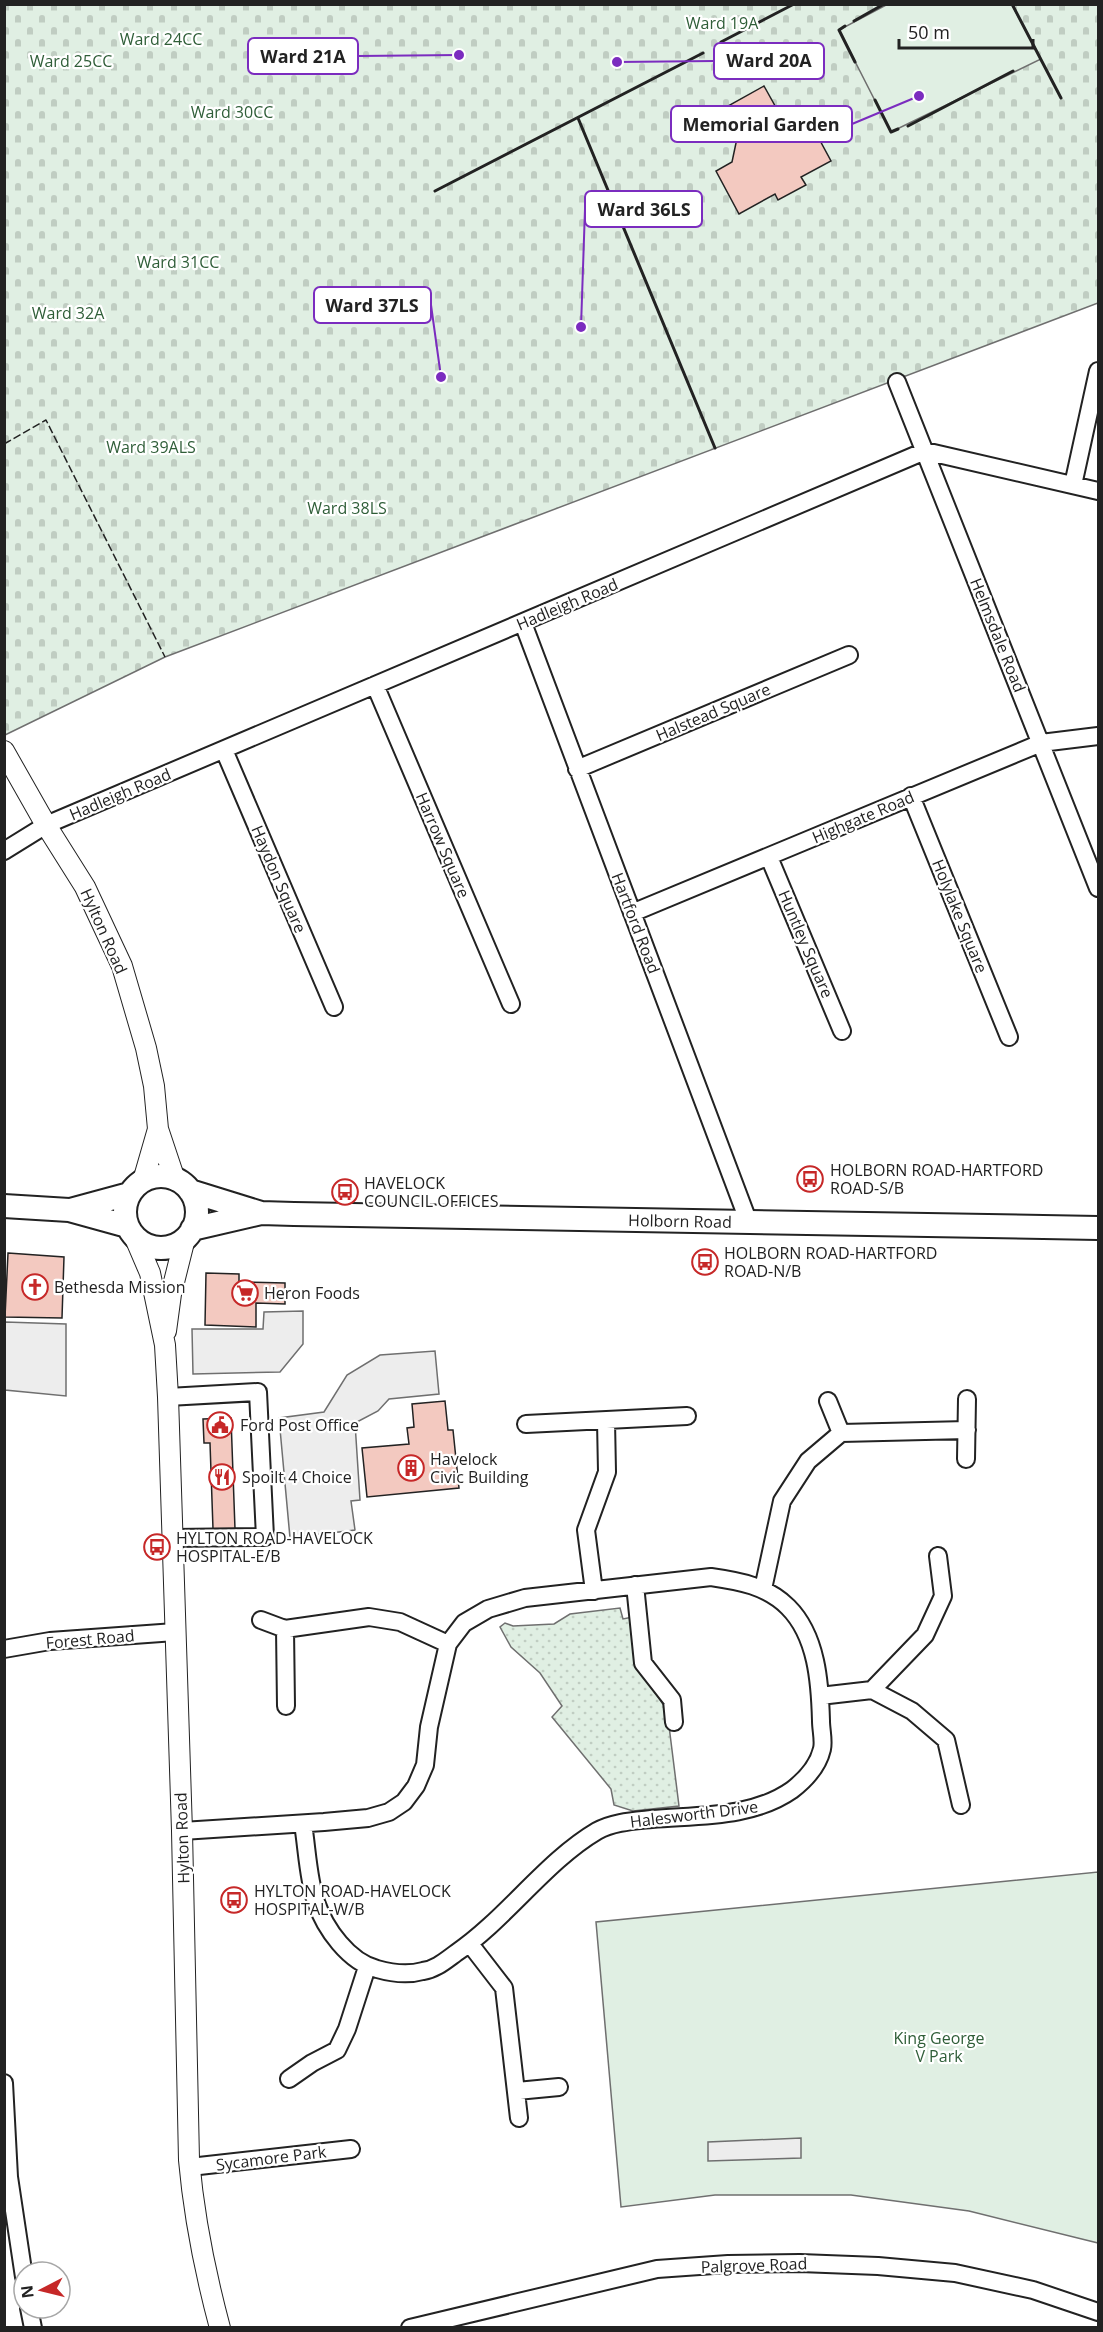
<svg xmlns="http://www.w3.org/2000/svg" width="1103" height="2332" font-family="'Open Sans',sans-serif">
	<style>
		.grass { fill: url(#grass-dots); stroke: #6f6f6f; stroke-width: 1.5 }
		.cemetery { fill: url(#cemetery-stones); stroke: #6f6f6f; stroke-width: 1.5 }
		.green { fill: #e0efe3; stroke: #6f6f6f; stroke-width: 1.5 }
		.parking { fill: #ededed; stroke: #6f6f6f; stroke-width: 1.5 }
		.building { fill: #f3c9c0; stroke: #222; stroke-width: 1.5 }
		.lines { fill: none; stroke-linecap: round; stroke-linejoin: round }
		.minor-casing { stroke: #222; stroke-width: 20 }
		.tertiary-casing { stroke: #222; stroke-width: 22 }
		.secondary-casing { stroke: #222; stroke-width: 26 }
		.minor { stroke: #fff; stroke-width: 16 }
		.tertiary { stroke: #fff; stroke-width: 20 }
		.secondary { stroke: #fff; stroke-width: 22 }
		.fence { stroke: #222; stroke-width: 1.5; stroke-dasharray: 8 3; stroke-linecap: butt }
		.wall { stroke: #222; stroke-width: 3 }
		.labels { text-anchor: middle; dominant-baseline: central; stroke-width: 4.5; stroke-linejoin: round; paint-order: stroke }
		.park-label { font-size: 16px; fill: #2f5e38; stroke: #fff }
		.street-label { font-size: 16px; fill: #222; stroke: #fff }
		.poi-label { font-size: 16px; fill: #222; stroke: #fff; text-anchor: start }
		.leader { fill: none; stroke: #7b2cbf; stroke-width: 2 }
		.callout-dot { fill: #7b2cbf; stroke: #fff; stroke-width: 2 }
		.callout { fill: #fff; stroke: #7b2cbf; stroke-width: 2 }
		.callout-label { font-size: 18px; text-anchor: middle; font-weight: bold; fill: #222 }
	</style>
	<defs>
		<pattern id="grass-dots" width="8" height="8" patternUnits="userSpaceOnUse" patternTransform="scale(1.5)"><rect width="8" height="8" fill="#e0efe3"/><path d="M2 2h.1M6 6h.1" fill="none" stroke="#c0cdc2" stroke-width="1.8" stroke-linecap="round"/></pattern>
		<pattern id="cemetery-stones" width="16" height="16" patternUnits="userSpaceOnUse" patternTransform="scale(1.5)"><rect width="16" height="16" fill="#e0efe3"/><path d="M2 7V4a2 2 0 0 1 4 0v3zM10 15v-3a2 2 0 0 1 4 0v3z" fill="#c0cdc2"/></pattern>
	</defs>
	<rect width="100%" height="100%" fill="#fff"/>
	<path class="grass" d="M 620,1608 L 623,1619 L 633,1617 L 636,1665 L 667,1710 L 679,1806 L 633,1811 L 614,1805 L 611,1789 L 552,1717 L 562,1706 L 540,1673 L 511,1647 L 500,1627 L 505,1623 L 513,1626 L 554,1624 L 570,1614 Z"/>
	<path class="cemetery" d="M 5,5 L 1098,5 L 1098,303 L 165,657 L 5,735 Z"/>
	<path class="green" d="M 886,5 L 1012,5 L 1041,59 L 891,132 L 839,30 Z
		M 1098,1872 L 1098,2243 L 969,2211 L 851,2195 L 715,2195 L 621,2207 L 596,1922 Z"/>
	<path class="parking" d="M 303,1311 L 303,1344 L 280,1372 L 193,1374 L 192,1329 L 263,1329 L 264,1312 Z
		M 5,1322 L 66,1324 L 66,1396 L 5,1390 Z
		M 435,1351 L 439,1394 L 389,1399 L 378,1411 L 355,1423 L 360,1500 L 351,1501 L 355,1530 L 290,1538 L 279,1418 L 324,1412 L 347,1375 L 380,1355 Z
		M 801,2138 L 801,2158 L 708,2161 L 708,2142 Z"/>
	<path class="building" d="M 764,86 L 779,113 L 773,116 L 785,139 L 811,124 L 831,161 L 801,177 L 806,185 L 778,200 L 775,194 L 739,214 L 716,171 L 732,162 L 736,143 L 719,111 Z
		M 8,1253 L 64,1257 L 62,1318 L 5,1317 Z
		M 206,1273 L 239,1274 L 239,1282 L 285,1283 L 285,1304 L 256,1303 L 256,1327 L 205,1325 Z
		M 445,1401 L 448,1430 L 453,1430 L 459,1488 L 367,1497 L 362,1448 L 409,1444 L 407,1428 L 414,1427 L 412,1404 Z
		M 231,1418 L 235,1529 L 213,1529 L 210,1443 L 204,1443 L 203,1419 Z"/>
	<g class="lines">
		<g class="minor-casing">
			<path id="minor" d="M 897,382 L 1098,888
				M 1073,485 L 1098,371
				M 523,623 L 749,1223
				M 375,685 L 511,1004
				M 224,750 L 334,1007
				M 577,769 L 849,655
				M 911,796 L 1009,1037
				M 4,851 L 46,825 L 925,451 L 1098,491
				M 769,857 L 842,1031
				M 632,913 L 1041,743 L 1098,736
				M 168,1397 L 258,1392 L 265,1537 L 174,1538
				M 828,1401 L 841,1433
				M 526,1424 L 687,1416
				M 966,1459 L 967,1399
				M 635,1585 L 643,1663 L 672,1700 L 674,1722
				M 763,1589 L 782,1501 L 808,1461 L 841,1433 L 967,1430
				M 594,1591 L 586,1530 L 607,1472 L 606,1421
				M 261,1620 L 285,1629 L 369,1617 L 400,1622 L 448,1644
				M 285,1629 L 286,1706
				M 4,1649 L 50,1641 L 175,1632
				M 872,1690 L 925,1635 L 943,1596 L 938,1556
				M 820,1696 L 872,1690 L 912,1711 L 946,1740 L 961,1805
				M 182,1831 L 324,1822 L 368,1818 L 389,1812 L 404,1802 L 416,1786 L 425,1765 L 429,1727 L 448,1644 L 464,1623 L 488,1609 L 525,1598 L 711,1577 C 739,1581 767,1586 788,1607 C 817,1636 820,1683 821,1721 C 821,1730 824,1741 822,1749 C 818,1766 805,1780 792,1790 C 752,1818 699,1815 652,1819 C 633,1821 613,1822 597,1831 C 546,1861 506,1919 456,1953 C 445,1961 436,1969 423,1971 C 409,1975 391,1973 377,1969 C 349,1962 325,1929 316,1902 C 308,1879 307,1848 303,1824
				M 470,1944 L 504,1988 L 519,2118
				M 289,2079 L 312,2063 L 337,2050 L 347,2029 L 367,1967
				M 4,2083 L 9,2177 L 24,2277
				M 517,2091 L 559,2087
				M 190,2167 L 351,2149
				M 29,2308 L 33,2328
				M 410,2328 L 657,2269 L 728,2264 L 800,2263 L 878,2266 L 955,2273 L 1033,2290 L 1098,2312"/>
		</g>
		<g class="tertiary-casing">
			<path id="tertiary" d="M 4,751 L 46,825 L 85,887 L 122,966 L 146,1048 L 154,1086 L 158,1129 L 175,1180
				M 143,1181 L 158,1129
				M 135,1238 L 150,1273 L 165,1345 L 168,1397 L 182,1831 L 189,2160 C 194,2217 205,2272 220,2328
				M 166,1331 L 171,1294 L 185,1238"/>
		</g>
		<g class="secondary-casing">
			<path id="secondary" d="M125 1212a36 36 0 1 1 72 0a36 36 0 1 1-72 0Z
				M 190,1191 L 261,1213 L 294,1214 L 1098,1228
				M 4,1206 L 69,1210 L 127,1226
				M 70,1210 L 129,1194
				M 192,1229 L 261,1213"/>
		</g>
		<use href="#minor" class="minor"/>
		<use href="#tertiary" class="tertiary"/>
		<use href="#secondary" class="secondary"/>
		<path class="fence" d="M 4,444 L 46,420 L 165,657"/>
		<path class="wall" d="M 1012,4 L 1061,98
			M 854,21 L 884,4
			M 845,26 L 839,30 L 855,62
			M 721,42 L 794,4
			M 875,100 L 891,132 L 898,129
			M 578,118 L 715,448
			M 908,126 L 1013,71
			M 435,191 L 703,53"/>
	</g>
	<defs>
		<g id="bus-ring" transform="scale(1.35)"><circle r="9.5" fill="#fff" stroke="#c62828" stroke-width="1.5"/><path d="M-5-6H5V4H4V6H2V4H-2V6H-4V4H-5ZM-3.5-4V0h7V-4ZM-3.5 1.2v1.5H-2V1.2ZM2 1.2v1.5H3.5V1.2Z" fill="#c62828"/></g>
		<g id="church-ring" transform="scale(1.35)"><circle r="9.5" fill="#fff" stroke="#c62828" stroke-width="1.5"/><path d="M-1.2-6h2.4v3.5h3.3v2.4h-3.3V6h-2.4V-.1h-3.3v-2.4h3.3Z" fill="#c62828"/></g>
		<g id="supermarket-ring" transform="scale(1.35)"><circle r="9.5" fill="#fff" stroke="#c62828" stroke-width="1.5"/><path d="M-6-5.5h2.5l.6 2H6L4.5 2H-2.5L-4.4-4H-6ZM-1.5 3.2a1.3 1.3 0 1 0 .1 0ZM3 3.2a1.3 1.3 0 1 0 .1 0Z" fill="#c62828"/></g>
		<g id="civic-ring" transform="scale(1.35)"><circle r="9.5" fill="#fff" stroke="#c62828" stroke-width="1.5"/><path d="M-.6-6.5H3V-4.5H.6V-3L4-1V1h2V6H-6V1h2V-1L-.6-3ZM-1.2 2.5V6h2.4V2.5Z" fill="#c62828"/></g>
		<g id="building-ring" transform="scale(1.35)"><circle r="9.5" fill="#fff" stroke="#c62828" stroke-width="1.5"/><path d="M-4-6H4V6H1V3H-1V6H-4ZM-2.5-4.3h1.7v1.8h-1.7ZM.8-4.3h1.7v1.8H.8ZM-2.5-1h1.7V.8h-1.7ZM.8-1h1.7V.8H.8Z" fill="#c62828"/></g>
		<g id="restaurant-ring" transform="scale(1.35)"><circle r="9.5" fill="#fff" stroke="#c62828" stroke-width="1.5"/><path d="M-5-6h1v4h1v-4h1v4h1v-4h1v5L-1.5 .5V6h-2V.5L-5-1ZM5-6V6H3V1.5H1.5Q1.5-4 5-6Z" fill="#c62828"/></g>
	</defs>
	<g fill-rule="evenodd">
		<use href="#bus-ring" x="810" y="1179"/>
		<use href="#bus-ring" x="345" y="1192"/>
		<use href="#bus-ring" x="705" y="1262"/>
		<use href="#church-ring" x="35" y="1287"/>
		<use href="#supermarket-ring" x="245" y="1293"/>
		<use href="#civic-ring" x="220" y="1425"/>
		<use href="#building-ring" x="411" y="1468"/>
		<use href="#restaurant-ring" x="222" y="1477"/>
		<use href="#bus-ring" x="157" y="1547"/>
		<use href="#bus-ring" x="234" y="1900"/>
	</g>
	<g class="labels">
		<g class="park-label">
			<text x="722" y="23">Ward 19A</text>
			<text x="161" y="39">Ward 24CC</text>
			<text x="71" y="61">Ward 25CC</text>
			<text x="232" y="112">Ward 30CC</text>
			<text x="178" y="262">Ward 31CC</text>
			<text x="68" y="313">Ward 32A</text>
			<text x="151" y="447">Ward 39ALS</text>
			<text x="347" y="508">Ward 38LS</text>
			<text x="939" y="2038">King George<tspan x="939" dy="18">V Park</tspan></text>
		</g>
		<g class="street-label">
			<text transform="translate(567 604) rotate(-23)">Hadleigh Road</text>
			<text transform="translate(998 635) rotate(68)">Helmsdale Road</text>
			<text transform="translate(713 712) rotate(-23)">Halstead Square</text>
			<text transform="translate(120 794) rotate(-23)">Hadleigh Road</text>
			<text transform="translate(863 817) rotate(-23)">Highgate Road</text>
			<text transform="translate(443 845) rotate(67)">Harrow Square</text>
			<text transform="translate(279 879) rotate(67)">Haydon Square</text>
			<text transform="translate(960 916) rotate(68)">Holylake Square</text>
			<text transform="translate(636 923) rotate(69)">Hartford Road</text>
			<text transform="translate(104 931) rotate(66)">Hylton Road</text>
			<text transform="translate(806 944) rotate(67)">Huntley Square</text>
			<text transform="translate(680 1221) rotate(1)">Holborn Road</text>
			<text transform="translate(90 1639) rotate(-5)">Forest Road</text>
			<text transform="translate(694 1814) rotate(-7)">Halesworth Drive</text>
			<text transform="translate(182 1838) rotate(-92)">Hylton Road</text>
			<text transform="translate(271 2158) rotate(-7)">Sycamore Park</text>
			<text transform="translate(754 2265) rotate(-2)">Palgrove Road</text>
		</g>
		<g class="poi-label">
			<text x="830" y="1170">HOLBORN ROAD-HARTFORD<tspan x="830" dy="18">ROAD-S/B</tspan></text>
			<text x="364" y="1183">HAVELOCK<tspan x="364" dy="18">COUNCIL OFFICES</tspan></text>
			<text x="724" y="1253">HOLBORN ROAD-HARTFORD<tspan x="724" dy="18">ROAD-N/B</tspan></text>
			<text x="54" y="1287">Bethesda Mission</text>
			<text x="264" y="1293">Heron Foods</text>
			<text x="240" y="1425">Ford Post Office</text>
			<text x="430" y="1459">Havelock<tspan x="430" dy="18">Civic Building</tspan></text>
			<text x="242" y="1477">Spoilt 4 Choice</text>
			<text x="176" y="1538">HYLTON ROAD-HAVELOCK<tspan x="176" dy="18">HOSPITAL-E/B</tspan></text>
			<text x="254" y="1891">HYLTON ROAD-HAVELOCK<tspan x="254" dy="18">HOSPITAL-W/B</tspan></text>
		</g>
	</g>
	<path class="leader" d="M459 55L358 56M617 62L714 61M919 96L852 124M581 327L585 209M441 377L431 305"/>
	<g class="callout-dot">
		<circle cx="459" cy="55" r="6"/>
		<circle cx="617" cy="62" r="6"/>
		<circle cx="919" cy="96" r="6"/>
		<circle cx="581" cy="327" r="6"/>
		<circle cx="441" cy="377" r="6"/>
	</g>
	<g class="callout">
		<rect x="248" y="38" width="110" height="36" rx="6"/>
		<rect x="714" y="43" width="110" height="36" rx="6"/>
		<rect x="671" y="106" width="181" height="36" rx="6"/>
		<rect x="585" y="191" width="117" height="36" rx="6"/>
		<rect x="314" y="287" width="117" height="36" rx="6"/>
	</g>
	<g class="callout-label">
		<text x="303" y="63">Ward 21A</text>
		<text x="769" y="67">Ward 20A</text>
		<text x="761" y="131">Memorial Garden</text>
		<text x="644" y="216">Ward 36LS</text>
		<text x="372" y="312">Ward 37LS</text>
	</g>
	<rect width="1103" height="2332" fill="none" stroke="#222222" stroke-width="12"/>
	<g transform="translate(42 2290) rotate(263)"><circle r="28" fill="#ffffff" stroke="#a7a7a7" stroke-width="1.5"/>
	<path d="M0-4.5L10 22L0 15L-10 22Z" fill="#c62828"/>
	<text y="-9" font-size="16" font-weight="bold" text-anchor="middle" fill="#222222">N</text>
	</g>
	<path d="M899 39v9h134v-9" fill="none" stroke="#222222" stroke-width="3"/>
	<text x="908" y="39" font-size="18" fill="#222222" stroke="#ffffff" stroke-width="4.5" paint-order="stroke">50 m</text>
</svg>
